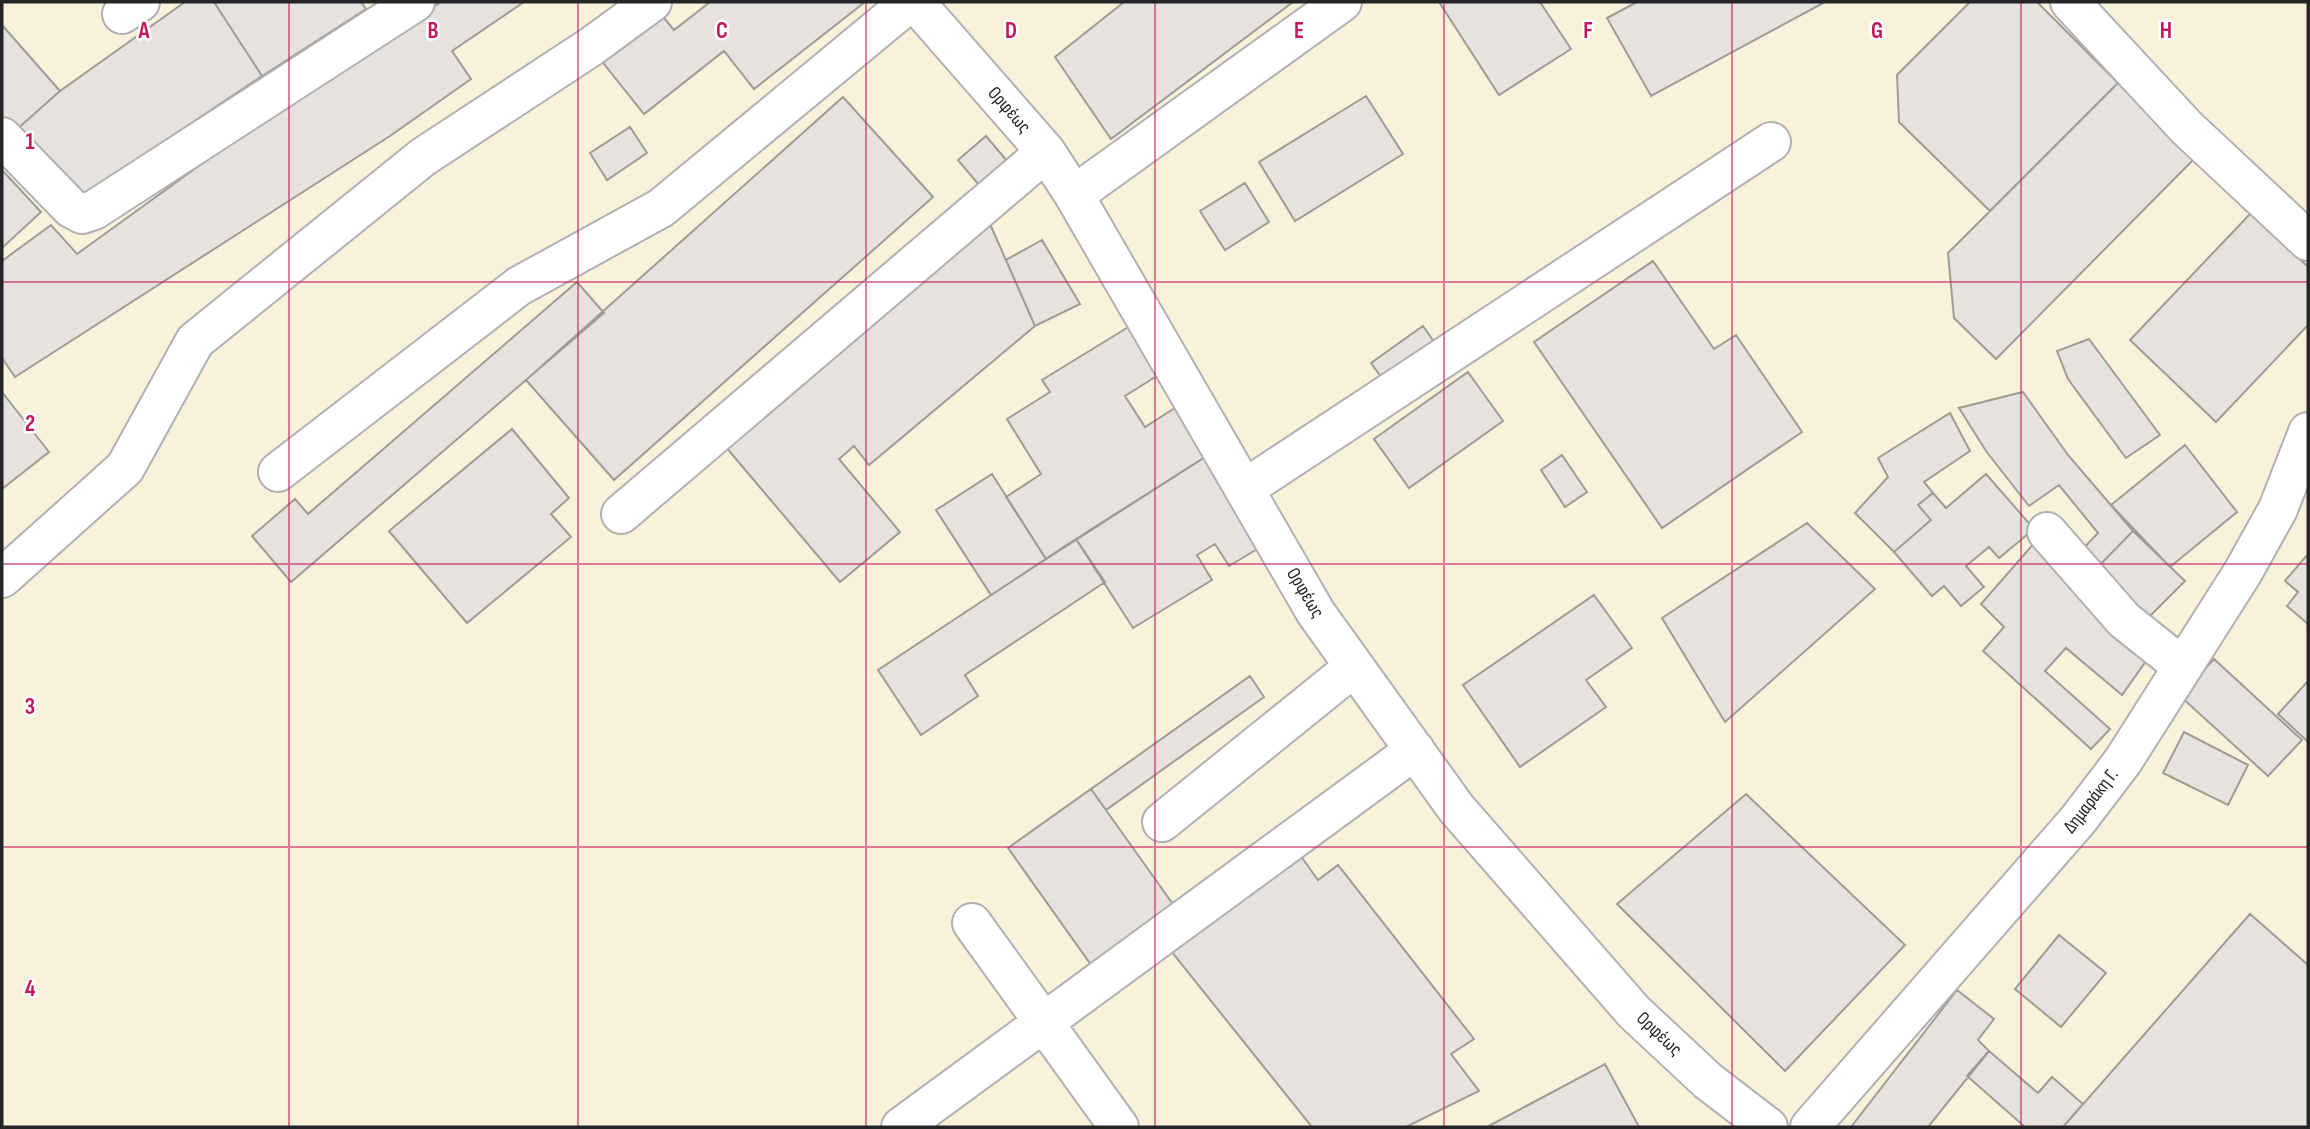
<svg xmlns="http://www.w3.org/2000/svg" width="2310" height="1129" font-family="'Sofia Sans Condensed',sans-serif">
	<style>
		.industrial { fill: #faf1db }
		.building { fill: #e6e3de; stroke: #9f9b97; stroke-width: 2 }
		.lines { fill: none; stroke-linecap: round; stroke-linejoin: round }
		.minor-casing { stroke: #b0b0b5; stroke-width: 42 }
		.minor { stroke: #fff; stroke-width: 38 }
		.grid { fill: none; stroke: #c2185b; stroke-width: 2; stroke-opacity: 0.55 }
		.labels { text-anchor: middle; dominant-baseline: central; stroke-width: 5; stroke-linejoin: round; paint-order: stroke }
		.street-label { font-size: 19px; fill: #252527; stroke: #fff }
		.grid-label { font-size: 23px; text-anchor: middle; font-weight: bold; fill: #c2185b; stroke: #fff; stroke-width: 5; stroke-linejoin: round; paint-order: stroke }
	</style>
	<rect width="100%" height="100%" fill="#fbfbfe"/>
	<path class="industrial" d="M 2,2 L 2308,2 L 2308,1127 L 2,1127 Z"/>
	<path class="building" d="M 185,2 L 214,2 L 262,76 L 84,195 L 15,131 L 60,91 Z
		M 214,2 L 361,2 L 366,9 L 262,76 Z
		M 441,2 L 524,2 L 452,51 L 471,79 L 390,136 L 15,377 L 2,358 L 2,261 L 51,225 L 77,254 L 312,84 Z
		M 710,2 L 865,2 L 754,89 L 724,51 L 644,114 L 600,59 L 659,12 L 674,30 Z
		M 1124,2 L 1293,2 L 1111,139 L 1055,57 Z
		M 1439,2 L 1540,2 L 1571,49 L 1499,95 Z
		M 1637,2 L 1825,2 L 1651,96 L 1607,18 Z
		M 1970,2 L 2037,2 L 2118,83 L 1990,211 L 1899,122 L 1897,75 Z
		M 2,25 L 60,91 L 15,131 L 2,116 Z
		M 2118,83 L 2194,159 L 1996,359 L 1954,318 L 1948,253 Z
		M 1366,96 L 1403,154 L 1295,221 L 1259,162 Z
		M 843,97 L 933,197 L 614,480 L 526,380 Z
		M 630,127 L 647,153 L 607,180 L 590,153 Z
		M 986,136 L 1007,161 L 979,185 L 958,160 Z
		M 2,170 L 41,212 L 2,248 Z
		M 1245,183 L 1269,222 L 1225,250 L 1200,211 Z
		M 2251,213 L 2308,267 L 2308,325 L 2216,422 L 2130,340 Z
		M 990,224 L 1035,326 L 869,465 L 854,446 L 839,459 L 900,532 L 840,582 L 725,446 Z
		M 1042,240 L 1080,304 L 1035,326 L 1006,260 Z
		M 1653,261 L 1714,349 L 1736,335 L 1802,432 L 1662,528 L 1534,342 Z
		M 577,282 L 604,313 L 291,582 L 252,536 L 295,499 L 308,514 Z
		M 1130,326 L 1160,374 L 1125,396 L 1145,427 L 1181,404 L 1213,452 L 1046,559 L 1006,497 L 1041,474 L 1007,419 L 1050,392 L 1042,380 Z
		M 1423,326 L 1439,349 L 1387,385 L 1371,363 Z
		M 2089,339 L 2160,435 L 2126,458 L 2068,379 L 2057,351 Z
		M 1468,372 L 1503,421 L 1409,488 L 1374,439 Z
		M 2,392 L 49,452 L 2,489 Z
		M 2023,392 L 2068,455 L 2133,531 L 2092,573 L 2076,556 L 2098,533 L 2059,485 L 2029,506 L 1986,451 L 1959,408 Z
		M 1950,413 L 1970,451 L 1924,482 L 1933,493 L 1918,505 L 1931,520 L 1894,552 L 1855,513 L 1888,477 L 1878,458 Z
		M 512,429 L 569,498 L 551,514 L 571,537 L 467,623 L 389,531 Z
		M 2185,445 L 2237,512 L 2170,567 L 2111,505 Z
		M 1213,452 L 1269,542 L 1229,566 L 1215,544 L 1197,555 L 1212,580 L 1133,628 L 1076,539 Z
		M 1562,455 L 1587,492 L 1565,507 L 1541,470 Z
		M 992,474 L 1046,559 L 991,595 L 936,510 Z
		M 1986,474 L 2034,529 L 1999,558 L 1989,547 L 1966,566 L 1984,587 L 1961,606 L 1944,586 L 1932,596 L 1894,552 L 1931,520 L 1918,505 L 1933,493 L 1946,508 Z
		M 1807,523 L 1875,589 L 1725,722 L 1662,618 Z
		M 2133,531 L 2185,581 L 2143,623 L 2092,573 Z
		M 2042,534 L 2151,654 L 2122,695 L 2066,648 L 2045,671 L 2110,729 L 2091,749 L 1983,651 L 2004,627 L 1981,604 Z
		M 1076,539 L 1105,582 L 965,675 L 978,696 L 921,735 L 878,670 Z
		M 2308,554 L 2308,624 L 2287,606 L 2298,592 L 2285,581 Z
		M 1594,595 L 1632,648 L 1586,680 L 1606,707 L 1520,767 L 1463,685 Z
		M 2214,659 L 2302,740 L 2268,776 L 2180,696 Z
		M 1250,676 L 1264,697 L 1106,810 L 1091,789 Z
		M 2308,681 L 2308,742 L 2278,714 Z
		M 2184,732 L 2248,765 L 2228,805 L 2163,773 Z
		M 1091,789 L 1182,917 L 1099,976 L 1008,848 Z
		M 1746,794 L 1905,945 L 1785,1071 L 1617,904 Z
		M 1295,848 L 1318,880 L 1338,865 L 1474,1039 L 1451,1054 L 1479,1091 L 1406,1127 L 1312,1127 L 1167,946 Z
		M 2250,914 L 2308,965 L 2308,1127 L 2063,1127 Z
		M 2059,935 L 2106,973 L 2061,1027 L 2015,989 Z
		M 1957,990 L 1994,1019 L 1978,1040 L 1989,1051 L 1928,1127 L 1851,1127 Z
		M 1989,1051 L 2038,1093 L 2052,1077 L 2083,1104 L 2063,1127 L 2025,1127 L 1967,1076 Z
		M 1605,1064 L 1639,1127 L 1487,1127 Z"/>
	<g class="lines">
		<g class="minor-casing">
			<path id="minor" d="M 915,2 L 1046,152 L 1074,195 L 1316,613 L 1456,808 L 1634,1012 L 1708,1081 L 1768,1127
				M 2070,2 L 2187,128 L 2308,241
				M 122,14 L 140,2
				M 2,137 L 71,208 L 82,214 L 94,210 L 415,2
				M 1074,195 L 1342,2
				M 278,472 L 519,286 L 661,208 L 910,2
				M 1244,489 L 1771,142
				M 621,514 L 1046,152
				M 2047,532 L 2124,620 L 2183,667
				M 2,578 L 125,468 L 195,341 L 423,157 L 592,46 L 652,2
				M 1162,822 L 1354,667
				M 972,923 L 1119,1127
				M 901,1127 L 1415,750
				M 1810,1127 L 2078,820 L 2123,761 L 2243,572 L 2278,509 L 2308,432"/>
		</g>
		<use href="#minor" class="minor"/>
	</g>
	<path class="grid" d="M 289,2 L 289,1127M 578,2 L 578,1127M 866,2 L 866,1127M 1155,2 L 1155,1127M 1444,2 L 1444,1127M 1732,2 L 1732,1127M 2021,2 L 2021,1127M 2,282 L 2308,282M 2,564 L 2308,564M 2,847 L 2308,847"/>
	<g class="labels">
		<g class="street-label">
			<text transform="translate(1009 110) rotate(49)">Ορφέως</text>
			<text transform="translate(1305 593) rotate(59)">Ορφέως</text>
			<text transform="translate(2091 801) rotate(-52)">Δημαράκη Γ.</text>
			<text transform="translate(1659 1034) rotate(43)">Ορφέως</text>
		</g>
	</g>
	<g class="grid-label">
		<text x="144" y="38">A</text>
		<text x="433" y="38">B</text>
		<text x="722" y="38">C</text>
		<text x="1011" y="38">D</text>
		<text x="1299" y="38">E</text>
		<text x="1588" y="38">F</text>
		<text x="1877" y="38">G</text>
		<text x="2166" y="38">H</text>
		<text x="30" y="149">1</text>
		<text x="30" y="431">2</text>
		<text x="30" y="714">3</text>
		<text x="30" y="996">4</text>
	</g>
	<rect width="2310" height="1129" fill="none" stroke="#252527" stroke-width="7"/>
</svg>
